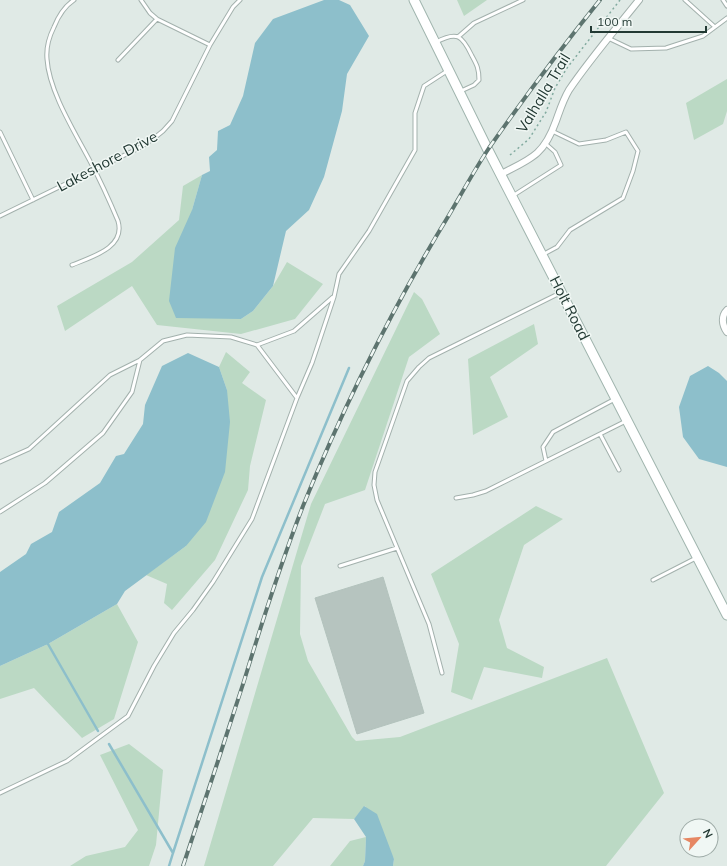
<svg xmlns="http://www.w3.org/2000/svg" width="727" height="866" font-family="Mulish,sans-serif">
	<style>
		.green { fill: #bbd9c4 }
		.water { fill: #8dbfcb }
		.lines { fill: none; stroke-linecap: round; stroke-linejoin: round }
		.stream { stroke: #8dbfcb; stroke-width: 2.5 }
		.building { fill: #b6c4bf; stroke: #b3c3bd }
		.lane-casing { stroke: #a3b1ad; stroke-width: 5 }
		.street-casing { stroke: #a3b1ad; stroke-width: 8 }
		.secondary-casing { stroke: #a0b5ae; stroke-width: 11 }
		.path { stroke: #83aba0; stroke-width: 1.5; stroke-dasharray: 2 3; stroke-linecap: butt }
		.lane { stroke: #fff; stroke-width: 3 }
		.street { stroke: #fff; stroke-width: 6 }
		.secondary { stroke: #fff; stroke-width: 9 }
		.rail-casing { stroke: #5d746f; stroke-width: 4 }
		.rail { stroke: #f0f7f4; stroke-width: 2.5; stroke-dasharray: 8; stroke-linecap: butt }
		.labels { text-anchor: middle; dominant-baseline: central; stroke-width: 3; stroke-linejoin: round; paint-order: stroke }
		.street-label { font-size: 15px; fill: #223933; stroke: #f0f7f4 }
	</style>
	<rect width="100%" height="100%" fill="#e0eae6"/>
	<path class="green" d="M 457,0 L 487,0 L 464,16 Z
		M 727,79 L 727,111 L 723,124 L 694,140 L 686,103 Z
		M 202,175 L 192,210 L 241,319 L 253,311 L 273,286 L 287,262 L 323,284 L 295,319 L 241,334 L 157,325 L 132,286 L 65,331 L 57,306 L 132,262 L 179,220 L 183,186 Z
		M 414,292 L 422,299 L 440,334 L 409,357 L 365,490 L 325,504 L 301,566 L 300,634 L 308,661 L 352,737 L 356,741 L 400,737 L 607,658 L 664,793 L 606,866 L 393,866 L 394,859 L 365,806 L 354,819 L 313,818 L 273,866 L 204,866 L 311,504 Z
		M 534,324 L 538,344 L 490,377 L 508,417 L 473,435 L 468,359 Z
		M 226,352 L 250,372 L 242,383 L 266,400 L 250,466 L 248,490 L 215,560 L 172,610 L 164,603 L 167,584 L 146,575 L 186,546 L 227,390 L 219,367 Z
		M 536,506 L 563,519 L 524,545 L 499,620 L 507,648 L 544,667 L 542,678 L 484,667 L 472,700 L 451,692 L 459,644 L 431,574 Z
		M 117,604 L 138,642 L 114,719 L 82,738 L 34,688 L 0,699 L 0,666 L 48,644 Z
		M 129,744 L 163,770 L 156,845 L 149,866 L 70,866 L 86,856 L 125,847 L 138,830 L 100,755 Z
		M 366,837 L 365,861 L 363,866 L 330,866 L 350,841 Z"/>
	<path class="water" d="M 324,0 L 339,0 L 350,5 L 369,36 L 347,74 L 342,111 L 324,177 L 309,210 L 286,231 L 273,286 L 253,311 L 241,319 L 176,318 L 169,301 L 175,248 L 192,210 L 202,175 L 210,171 L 209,157 L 217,150 L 218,131 L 230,125 L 243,96 L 255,43 L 273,19 Z
		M 188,353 L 219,367 L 227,390 L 230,422 L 225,472 L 206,522 L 186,546 L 125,591 L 117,604 L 48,644 L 0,666 L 0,572 L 26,554 L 31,544 L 52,532 L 59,512 L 100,483 L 116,456 L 124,454 L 143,424 L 145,405 L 162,366 Z
		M 708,366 L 719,373 L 727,381 L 727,467 L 699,459 L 683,437 L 679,407 L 690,376 Z
		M 364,806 L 377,814 L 394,859 L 393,866 L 363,866 L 365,861 L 366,837 L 354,819 Z"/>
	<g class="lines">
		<path class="stream" d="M 45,642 L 48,644 L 98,731
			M 109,744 L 173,853 L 169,866
			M 173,853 L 262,577 L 349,368"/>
	</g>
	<path class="building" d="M 383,577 L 424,713 L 357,734 L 315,598 Z"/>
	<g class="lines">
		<g class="lane-casing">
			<path id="lane" d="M 141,0 L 150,13 L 157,19 L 210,45
				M 685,0 L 715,27
				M 723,0 L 727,6
				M 458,37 L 474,23 L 523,0
				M 608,38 L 631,49 L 666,48 L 703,36 L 727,18
				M 436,42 C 457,31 462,35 472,56 C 477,65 479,69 479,80 L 474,85 L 461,91
				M 118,60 L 157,19
				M 0,132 L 33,200
				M 514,195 L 561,165 L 555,152 L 546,144
				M 0,216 L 139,148 L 153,139 L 163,131 L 172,121 L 210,45 L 233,7 L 240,0
				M 544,254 L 557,247 L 570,230 L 623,198 L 633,171 L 638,151 L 626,132 L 606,140 L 579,144 L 552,131
				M 72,265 C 91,257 126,248 118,221 C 110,202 101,182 91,163 C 76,134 49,92 47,59 C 46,48 49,37 54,27 C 58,17 65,6 74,0
				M 257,345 L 294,331 L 333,297
				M 600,434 L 619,470
				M 546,461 L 543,447 L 553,432 L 615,399
				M 0,462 L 29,449 L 110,375 L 140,360
				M 456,498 L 473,495 L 486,491 L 626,421
				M 0,512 L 45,483 L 103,433 L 132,392 L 140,360 L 163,341 L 187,335 L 231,337 L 257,345 L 297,398
				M 340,566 L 397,548
				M 653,580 L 696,558
				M 442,673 L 429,624 L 377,500 L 374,485 L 375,472 L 407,381 L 419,367 L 429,358 L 560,293
				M 0,793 L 67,761 L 128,716 L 154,666 L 174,633 L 193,610 L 213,582 L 252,519 L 297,398 L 312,363 L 334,297 L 339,274 L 369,231 L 415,150 L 415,113 L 424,86 L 447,71"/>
		</g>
		<g class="street-casing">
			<path id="street" d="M 501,174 C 531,159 544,155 556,121 C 560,110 563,100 569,90 C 590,59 615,30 639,0
				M 727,310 C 721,316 722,325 727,332"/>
		</g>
		<g class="secondary-casing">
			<path id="secondary" d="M 414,0 L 488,150 L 727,615"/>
		</g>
		<path class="path" d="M 510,155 L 529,139 L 546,112 L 555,88 L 567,68 L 620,0"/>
		<use href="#lane" class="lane"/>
		<use href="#street" class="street"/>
		<use href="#secondary" class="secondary"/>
		<g class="rail-casing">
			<path id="rail" d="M 183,866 C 204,804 224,743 244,681 C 262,622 281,563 303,506 C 344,405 393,307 449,215 C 462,193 475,169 489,148 C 524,98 562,47 600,0"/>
		</g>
		<use href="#rail" class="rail"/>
	</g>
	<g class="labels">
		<g class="street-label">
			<text transform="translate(543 93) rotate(-59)">Valhalla Trail</text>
			<text transform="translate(107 161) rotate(-28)">Lakeshore Drive</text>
			<text transform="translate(570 308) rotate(63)">Holt Road</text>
		</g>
	</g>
	<g transform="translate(699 838) rotate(63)"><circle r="19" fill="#f0f7f4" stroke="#9eaba7"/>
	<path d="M0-3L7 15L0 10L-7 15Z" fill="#e68763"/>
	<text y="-6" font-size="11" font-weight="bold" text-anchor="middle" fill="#223933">N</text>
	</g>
	<path d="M591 26v6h115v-6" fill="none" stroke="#223933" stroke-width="2"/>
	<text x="597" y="26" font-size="12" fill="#223933" stroke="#f0f7f4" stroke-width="3" paint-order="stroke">100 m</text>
</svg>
